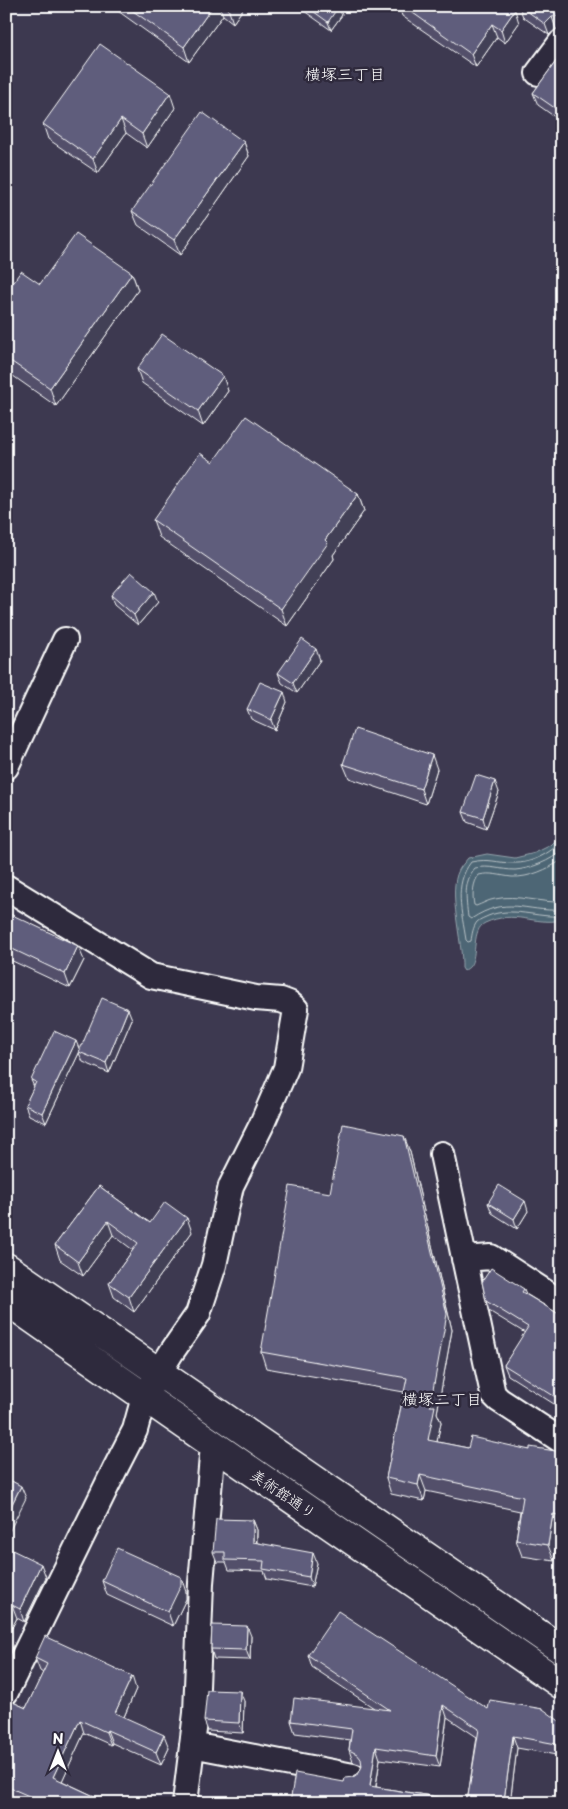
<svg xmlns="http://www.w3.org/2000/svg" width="568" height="1809" font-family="'Playpen Sans','Klee One',sans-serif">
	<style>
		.water { fill: #4d6674; stroke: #94a3ac }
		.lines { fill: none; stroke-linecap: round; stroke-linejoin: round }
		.shore { stroke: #b8c2c7; stroke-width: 1 }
		.minor-casing { stroke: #fff; stroke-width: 28 }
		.tertiary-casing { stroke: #fff; stroke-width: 31 }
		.minor { stroke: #2f2a3d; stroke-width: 24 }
		.tertiary { stroke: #2f2a3d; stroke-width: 28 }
		.wall { fill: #52506a; stroke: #fff; fill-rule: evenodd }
		.shaded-wall { fill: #424156; stroke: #fff }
		.building { fill: #5f5d7b; stroke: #fff; fill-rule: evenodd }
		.labels { text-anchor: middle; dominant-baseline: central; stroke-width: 5; stroke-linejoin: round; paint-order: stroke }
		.street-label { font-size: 15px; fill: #fff; stroke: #2f2a3d }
		.neighbourhood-label { font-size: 16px; fill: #fff; stroke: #2f2a3d }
	</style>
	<rect width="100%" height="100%" fill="#3d3950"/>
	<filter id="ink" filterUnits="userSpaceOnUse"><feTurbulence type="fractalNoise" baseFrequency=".02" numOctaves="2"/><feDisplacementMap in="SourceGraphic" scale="10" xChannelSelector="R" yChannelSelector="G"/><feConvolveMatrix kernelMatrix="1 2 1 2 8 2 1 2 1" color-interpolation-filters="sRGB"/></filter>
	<g filter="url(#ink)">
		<path class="water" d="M 562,834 L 562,920 C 534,926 515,909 485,923 C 471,930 478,955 470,966 C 469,968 466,969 464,971 L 462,968 C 463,941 447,892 459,870 C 461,866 465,862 468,858 L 487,854 L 515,858 L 535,853 L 551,845 Z"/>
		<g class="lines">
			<path class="shore" d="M 562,841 C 550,853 531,864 514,863 C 496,863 490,858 471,862 C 453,885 462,913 466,940 L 468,942 L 471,941 C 472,934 473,927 477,922 C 480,919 484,918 488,916 C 512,906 536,918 562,916
				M 562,850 C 551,861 530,869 515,870 C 500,870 490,865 475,868 C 463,882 466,900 468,917 L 471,919 C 508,895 523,912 562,910
				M 562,860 C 548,869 529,878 512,877 C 501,876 491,872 479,875 C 473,882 472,895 474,905 L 476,906 C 482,904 488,900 495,899 C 517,894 540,903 562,902"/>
			<g class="minor-casing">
				<path id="minor" d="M 538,73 L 562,41
					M 6,767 L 65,640
					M 6,887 L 151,976 L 256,998 L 281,1000 L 289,1003 L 296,1009 L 286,1068 L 261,1126 L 231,1186 L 214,1265 L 198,1314 L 171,1353 L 144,1397 L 135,1430 L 115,1469 L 6,1692
					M 442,1154 L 493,1394 L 499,1400 L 562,1441
					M 464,1259 L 491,1257 L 562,1303
					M 192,1745 L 353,1776
					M 185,1803 L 196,1713 L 201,1583 L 213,1445"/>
			</g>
			<g class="tertiary-casing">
				<path id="tertiary" d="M 6,1267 L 562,1650
					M 6,1300 C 190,1430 377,1557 562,1685"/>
			</g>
			<use href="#minor" class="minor"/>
			<use href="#tertiary" class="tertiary"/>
		</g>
		<path class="wall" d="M 111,6 L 245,6 L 233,23 L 223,15 L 189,62 Z
			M 297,6 L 341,6 L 339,9 L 342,15 L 331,30 Z
			M 399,6 L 452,6 L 456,9 L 519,23 L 505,43 L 497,37 L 476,67 L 402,16 Z
			M 519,6 L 552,6 L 562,13 L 562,28 L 556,29 L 549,35 L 523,17 Z
			M 562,53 L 562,122 L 538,105 L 533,93 Z
			M 175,108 L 147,148 L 126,133 L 98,173 L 48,139 L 43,124 Z
			M 244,142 L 249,156 L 180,255 L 138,225 L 132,211 Z
			M 132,273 L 138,290 L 56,406 L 6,371 L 6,292 L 40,284 Z
			M 137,369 L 223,376 L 228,391 L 203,426 L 142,383 Z
			M 213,462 L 358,494 L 364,511 L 333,555 L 334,559 L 287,626 L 159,537 L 153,520 Z
			M 111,595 L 158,602 L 138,625 L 114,605 Z
			M 320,660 L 297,693 L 282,683 L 278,673 Z
			M 287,702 L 275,730 L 251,719 L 247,709 Z
			M 343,764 L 437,769 L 426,804 L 349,778 Z
			M 499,792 L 486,829 L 467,822 L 463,812 Z
			M 6,912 L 84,960 L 70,988 L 6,958 Z
			M 132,1019 L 109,1073 L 83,1062 L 79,1053 L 46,1123 L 29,1115 L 25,1105 L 34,1087 L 31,1080 Z
			M 410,1152 L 452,1330 L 437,1413 L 441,1422 L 437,1442 L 468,1448 L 530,1450 L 562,1452 L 562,1531 L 558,1530 L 554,1561 L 522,1556 L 516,1540 L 520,1511 L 426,1491 L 424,1501 L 391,1494 L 386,1478 L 404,1392 L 266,1368 L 261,1352 L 330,1193 Z
			M 99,1186 L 150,1223 L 192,1232 L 134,1312 L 114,1297 L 109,1283 L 133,1250 L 113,1235 L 83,1276 L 60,1260 L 55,1245 Z
			M 488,1203 L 528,1211 L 517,1229 L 492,1213 Z
			M 524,1289 L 526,1294 L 562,1316 L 562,1409 L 508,1375 L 504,1365 L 525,1333 L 489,1311 L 486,1301 Z
			M 253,1520 L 257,1530 L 257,1543 L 317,1563 L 312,1587 L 267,1579 L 264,1571 L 229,1570 L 226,1562 L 217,1562 L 213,1552 Z
			M 6,1547 L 46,1577 L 24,1622 L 17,1618 L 6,1639 Z
			M 102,1581 L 186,1592 L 186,1599 L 173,1626 L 107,1595 Z
			M 251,1636 L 250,1660 L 214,1659 L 211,1649 Z
			M 308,1655 L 488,1709 L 562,1723 L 562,1756 L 517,1748 L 510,1803 L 290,1803 L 344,1782 L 359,1773 L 362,1766 L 362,1765 L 353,1762 L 349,1750 L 350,1740 L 295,1733 L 291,1721 L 374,1708 L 312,1667 ZM 447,1717 L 477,1737 L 467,1802 L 376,1787 L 380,1759 L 440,1767 Z
			M 35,1658 L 136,1689 L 124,1717 L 169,1748 L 161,1765 L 112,1743 L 111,1745 L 84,1733 L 62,1781 L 109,1803 L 20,1803 L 6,1797 L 6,1699 L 26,1708 L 43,1673 L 40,1671 Z
			M 244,1701 L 243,1733 L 208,1731 L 204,1721 Z"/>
		<path class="shaded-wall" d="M 213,6 L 219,6 L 223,15 L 189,62 L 184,47 Z
			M 230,6 L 245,6 L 233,23 L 228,8 Z
			M 335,6 L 341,6 L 339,9 L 342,15 L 331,30 L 328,22 Z
			M 515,10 L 519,23 L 505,43 L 501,30 Z
			M 552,17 L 556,29 L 549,35 L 545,24 Z
			M 492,24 L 497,37 L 476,67 L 471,54 Z
			M 170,93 L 175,108 L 147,148 L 142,134 Z
			M 121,119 L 126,133 L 98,173 L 93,159 Z
			M 244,142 L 249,156 L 180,255 L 174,240 Z
			M 132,273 L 138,290 L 56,406 L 50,388 Z
			M 223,376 L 228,391 L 203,426 L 198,411 Z
			M 358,494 L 364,511 L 333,555 L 334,559 L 287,626 L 281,609 L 325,540 Z
			M 154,592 L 158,602 L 138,625 L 134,615 Z
			M 316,649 L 320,660 L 297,693 L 293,683 Z
			M 284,692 L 287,702 L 275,730 L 271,720 Z
			M 432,755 L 437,769 L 426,804 L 421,789 Z
			M 495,781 L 499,792 L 486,829 L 483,818 Z
			M 78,946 L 84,960 L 70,988 L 65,974 Z
			M 128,1009 L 132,1019 L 109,1073 L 106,1063 Z
			M 76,1041 L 80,1051 L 46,1123 L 42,1113 Z
			M 404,1136 L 410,1152 L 452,1330 L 437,1413 L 441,1422 L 434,1456 L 428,1440 L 430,1406 Z
			M 525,1201 L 528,1211 L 517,1229 L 514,1219 Z
			M 187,1218 L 192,1232 L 134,1312 L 129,1297 Z
			M 108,1221 L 113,1235 L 83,1276 L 78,1262 Z
			M 562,1453 L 562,1491 L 558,1480 Z
			M 420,1475 L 426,1491 L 424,1501 L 418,1485 Z
			M 21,1486 L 26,1498 L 6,1538 L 6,1516 Z
			M 553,1514 L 558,1530 L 554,1561 L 548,1545 Z
			M 253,1520 L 257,1530 L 256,1552 L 253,1542 Z
			M 313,1553 L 317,1563 L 312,1587 L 309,1577 Z
			M 41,1564 L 46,1577 L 24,1622 L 20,1609 Z
			M 181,1577 L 186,1592 L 186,1599 L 173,1626 L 168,1612 Z
			M 12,1605 L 17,1618 L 6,1639 L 6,1618 Z
			M 247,1626 L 251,1636 L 250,1660 L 246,1650 Z
			M 132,1676 L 136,1689 L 120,1726 L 115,1713 Z
			M 240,1691 L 244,1701 L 243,1733 L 239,1723 Z
			M 443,1705 L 447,1717 L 440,1767 L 436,1756 Z
			M 80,1720 L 84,1733 L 58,1790 L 53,1777 Z
			M 107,1730 L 112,1743 L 111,1745 L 106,1732 Z
			M 164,1735 L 169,1748 L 161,1765 L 156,1752 Z
			M 513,1736 L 517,1748 L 510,1803 L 505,1803 L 504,1800 Z
			M 376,1747 L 380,1759 L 374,1798 L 370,1786 Z"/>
		<path class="building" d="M 126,6 L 213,6 L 184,47 Z
			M 306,6 L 339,6 L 328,22 Z
			M 403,6 L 452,6 L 456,9 L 459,6 L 509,6 L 515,10 L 501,30 L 492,24 L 471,54 Z
			M 520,6 L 552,6 L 562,13 L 562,17 L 559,16 L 552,17 L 545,24 Z
			M 100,44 L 170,93 L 142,134 L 121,119 L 93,159 L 43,124 Z
			M 562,53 L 562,113 L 533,93 Z
			M 202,112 L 244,142 L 174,240 L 132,211 Z
			M 76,234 L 132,273 L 50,388 L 6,358 L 6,292 L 21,271 L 40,284 Z
			M 162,334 L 223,376 L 198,411 L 137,369 Z
			M 246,416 L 358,494 L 325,540 L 328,543 L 281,609 L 153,520 L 200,453 L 213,462 Z
			M 131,572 L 154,592 L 134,615 L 111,595 Z
			M 302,639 L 316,649 L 293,683 L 278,673 Z
			M 260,682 L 284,692 L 271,720 L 247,709 Z
			M 355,729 L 432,755 L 421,789 L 343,764 Z
			M 476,775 L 495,781 L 483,818 L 463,812 Z
			M 6,912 L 78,946 L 65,974 L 6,946 Z
			M 102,998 L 128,1009 L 106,1063 L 79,1052 Z
			M 54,1031 L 76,1041 L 42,1113 L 25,1105 L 36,1082 L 31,1080 Z
			M 343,1124 L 404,1136 L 447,1314 L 430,1406 L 435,1406 L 428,1440 L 468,1448 L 471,1437 L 530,1450 L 530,1447 L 562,1452 L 558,1480 L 562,1481 L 562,1516 L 553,1514 L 548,1545 L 516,1540 L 523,1497 L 420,1475 L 418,1485 L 386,1478 L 407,1378 L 261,1352 L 290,1186 L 330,1193 Z
			M 499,1185 L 525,1201 L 514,1219 L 488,1203 Z
			M 99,1186 L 150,1223 L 165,1202 L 187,1218 L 129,1297 L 109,1283 L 138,1243 L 108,1221 L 78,1262 L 55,1245 Z
			M 491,1268 L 524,1289 L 522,1292 L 562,1316 L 562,1401 L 504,1365 L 528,1327 L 486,1301 L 482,1282 Z
			M 6,1478 L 21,1486 L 6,1516 Z
			M 216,1519 L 253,1520 L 253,1542 L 313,1553 L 309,1577 L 263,1569 L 264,1561 L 225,1560 L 225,1552 L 213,1552 Z
			M 6,1547 L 41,1564 L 20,1609 L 12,1605 L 6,1618 Z
			M 117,1548 L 181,1577 L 181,1585 L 168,1612 L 102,1581 Z
			M 338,1611 L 488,1709 L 490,1700 L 543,1709 L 562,1723 L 562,1745 L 513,1736 L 504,1800 L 509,1800 L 509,1803 L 290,1803 L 295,1773 L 344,1782 L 345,1778 L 353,1777 L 359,1773 L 362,1766 L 361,1759 L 357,1754 L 349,1750 L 352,1729 L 291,1721 L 294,1698 L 390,1710 L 308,1655 ZM 443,1705 L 479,1729 L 467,1802 L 370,1786 L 376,1747 L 436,1756 Z
			M 212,1625 L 247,1626 L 246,1650 L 211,1649 Z
			M 45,1636 L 132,1676 L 115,1713 L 164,1735 L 156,1752 L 107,1730 L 106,1732 L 80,1720 L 53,1777 L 109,1803 L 45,1803 L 6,1786 L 6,1699 L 26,1708 L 47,1664 L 35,1658 Z
			M 207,1690 L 240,1691 L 239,1723 L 204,1721 Z"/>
	</g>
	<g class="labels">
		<g class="street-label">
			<text transform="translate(284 1493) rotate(34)">美術館通り</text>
		</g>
		<g class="neighbourhood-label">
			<text x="345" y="73">横塚三丁目</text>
			<text x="442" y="1398">横塚二丁目</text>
		</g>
	</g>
	<rect width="568" height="1809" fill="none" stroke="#2f2a3d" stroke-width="25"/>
	<rect x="12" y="12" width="543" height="1784" fill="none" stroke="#fff" stroke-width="2" filter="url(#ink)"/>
	<g transform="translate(58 1752)" stroke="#2f2a3d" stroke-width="4" paint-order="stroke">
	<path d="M0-4L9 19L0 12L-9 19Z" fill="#ffffff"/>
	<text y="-8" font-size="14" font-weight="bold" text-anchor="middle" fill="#ffffff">N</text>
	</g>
</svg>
